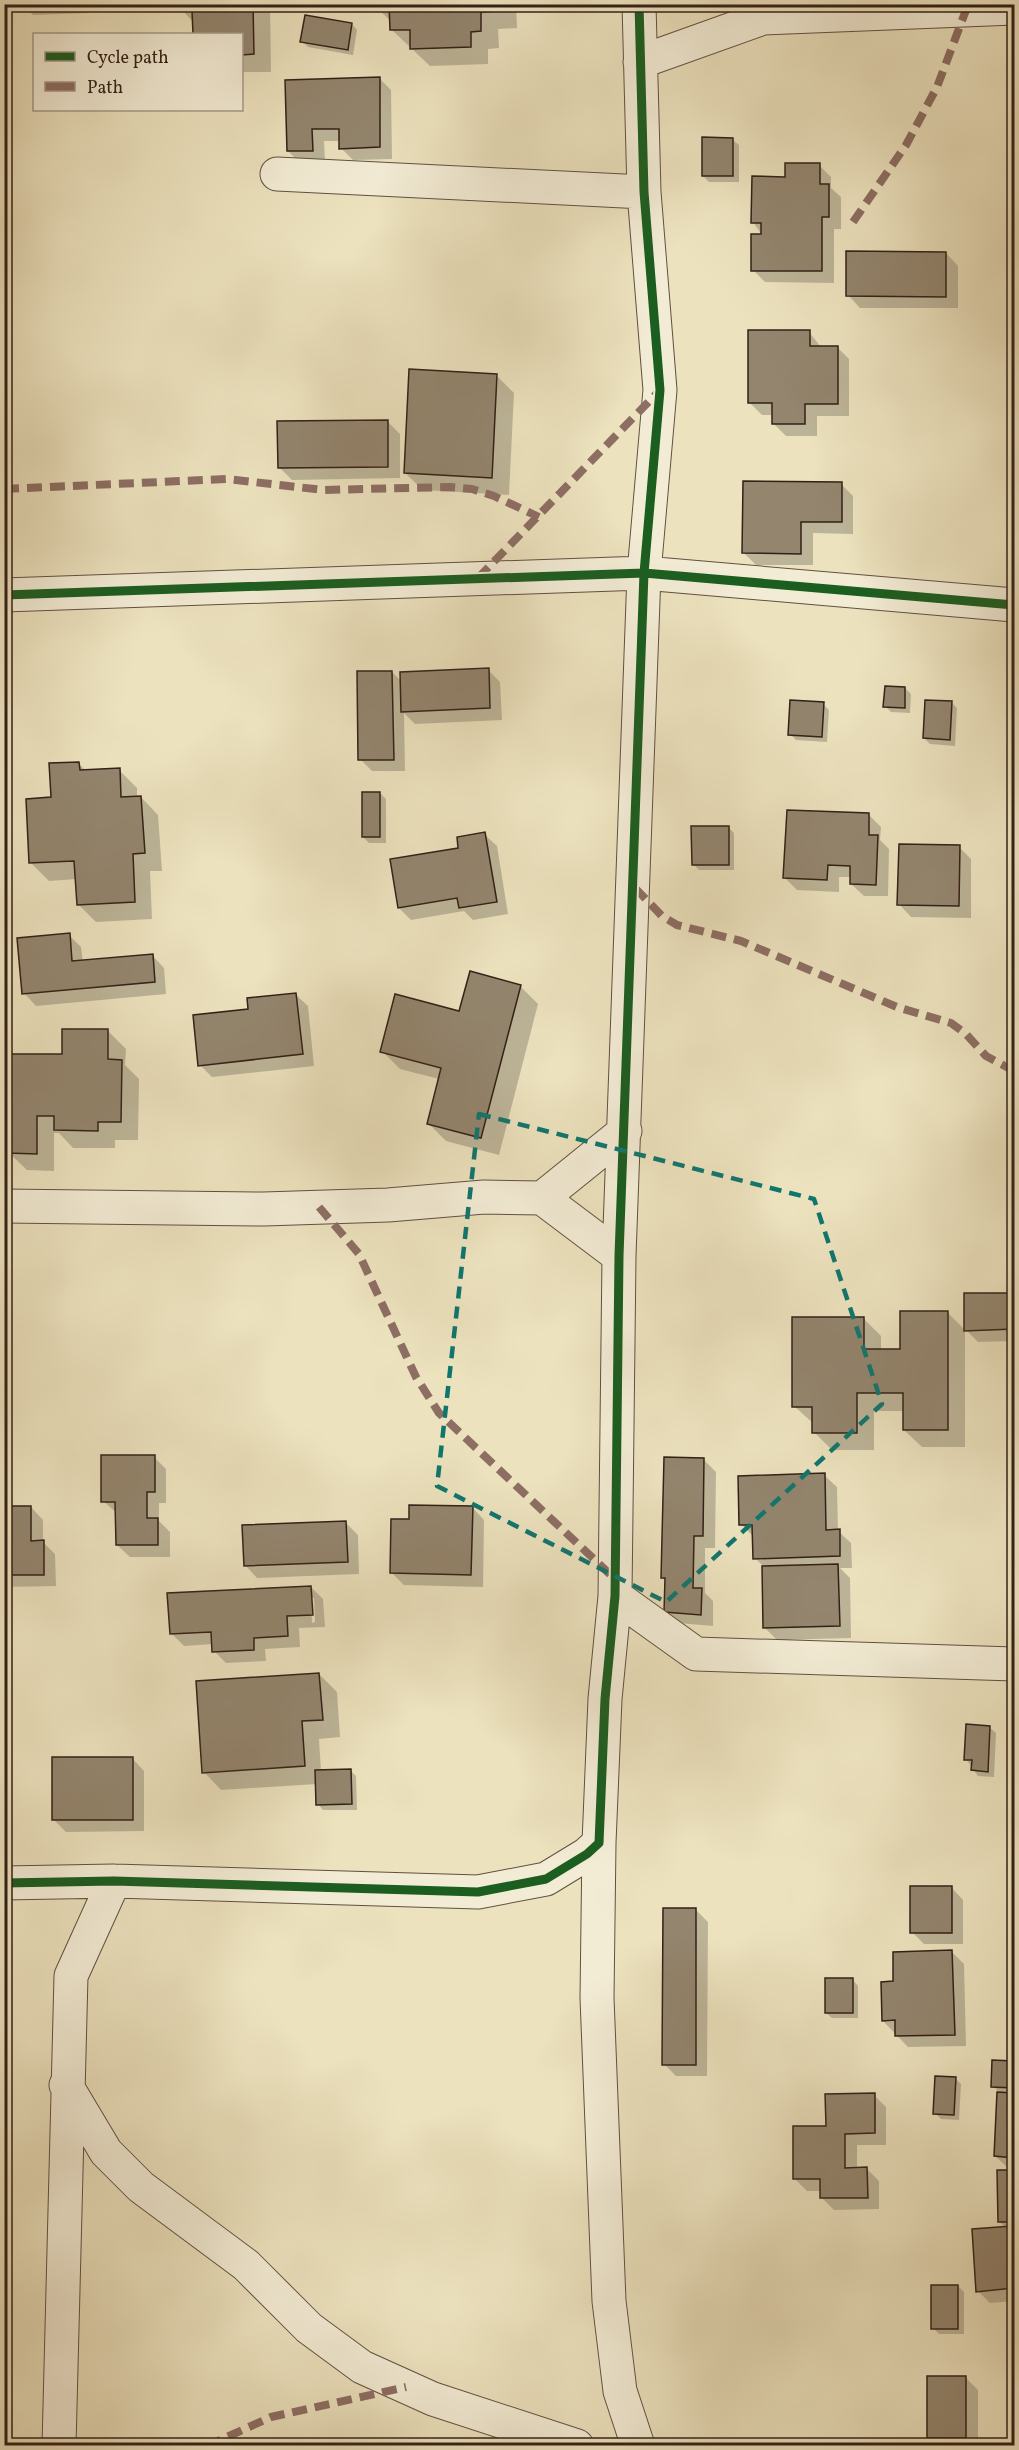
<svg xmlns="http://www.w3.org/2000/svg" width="1019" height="2450" font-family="Vollkorn,serif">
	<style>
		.shadow { fill: #0003; fill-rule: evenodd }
		.building { fill: #93856e; stroke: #332017; stroke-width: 1.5 }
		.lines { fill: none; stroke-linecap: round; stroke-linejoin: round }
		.minor-casing { stroke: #615041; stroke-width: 35 }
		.minor { stroke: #f3ecd5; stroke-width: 33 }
		.quiet { stroke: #8d6e63; stroke-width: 8; stroke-dasharray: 15 8; stroke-linecap: butt }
		.cycleway-casing { stroke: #f3ecd5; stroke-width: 13 }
		.cycleway { stroke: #1b5e20; stroke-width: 9 }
		.marked { fill: none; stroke: #0f766e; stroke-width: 4.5; stroke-dasharray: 12 8; stroke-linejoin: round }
	</style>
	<rect width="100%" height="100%" fill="#ece2be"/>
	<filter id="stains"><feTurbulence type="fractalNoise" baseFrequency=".00333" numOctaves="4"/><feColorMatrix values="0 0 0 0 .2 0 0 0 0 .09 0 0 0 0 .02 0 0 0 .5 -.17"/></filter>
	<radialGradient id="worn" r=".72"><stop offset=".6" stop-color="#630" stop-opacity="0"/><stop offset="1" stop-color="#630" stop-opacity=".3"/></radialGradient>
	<path class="shadow" d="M 12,4 L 88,4 L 88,13 L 33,15 L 26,8 L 16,9 Z
		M 182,4 L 270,4 L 271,72 L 242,72 L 242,34 L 194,34 L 194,23 L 182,10 Z
		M 372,4 L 516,4 L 517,28 L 498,29 L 499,48 L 488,49 L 488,64 L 430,66 L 392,30 L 391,21 Z
		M 352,24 L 357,30 L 353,55 L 308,47 L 302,41 Z
		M 379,78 L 391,90 L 392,159 L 353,160 L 341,148 L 341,141 L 324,141 L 325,162 L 300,163 L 288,151 L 286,81 Z
		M 733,140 L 739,145 L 739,182 L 709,182 L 703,176 Z
		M 819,165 L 831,177 L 831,188 L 841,197 L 841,229 L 834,229 L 834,283 L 765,282 L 753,270 L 762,235 L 753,222 L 786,178 Z
		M 946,253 L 958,266 L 958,308 L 860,308 L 848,295 Z
		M 809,332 L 821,347 L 837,347 L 849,359 L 849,416 L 817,416 L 817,436 L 786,436 L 774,424 L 774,415 L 762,415 L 749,402 Z
		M 496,375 L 514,393 L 509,495 L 423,490 L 405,473 Z
		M 388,422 L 400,434 L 400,478 L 292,480 L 279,467 Z
		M 841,484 L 853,496 L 853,534 L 813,533 L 813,565 L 756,565 L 743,552 Z
		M 488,670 L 500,682 L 502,720 L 415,724 L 404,713 L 405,771 L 372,771 L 360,759 L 392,672 L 402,682 Z
		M 905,688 L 911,694 L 910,713 L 891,712 L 885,706 Z
		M 951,702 L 957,708 L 955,746 L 930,744 L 924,738 Z
		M 823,704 L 829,710 L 827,742 L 796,740 L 790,734 Z
		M 78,763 L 87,772 L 119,770 L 137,788 L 137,798 L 141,797 L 158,815 L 162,871 L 150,871 L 152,919 L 96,922 L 78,904 L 77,879 L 49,881 L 31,863 L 52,799 Z
		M 380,793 L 386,799 L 386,843 L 369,843 L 363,837 Z
		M 869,815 L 881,827 L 880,840 L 889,849 L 888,896 L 864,896 L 851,884 L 852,877 L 839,877 L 839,892 L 797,890 L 785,878 Z
		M 728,827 L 734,833 L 734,870 L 699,870 L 693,864 Z
		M 484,834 L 497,846 L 508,914 L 473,920 L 464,911 L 411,920 L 399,908 L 460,849 Z
		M 959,847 L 971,859 L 971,918 L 911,917 L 899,904 Z
		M 69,935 L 81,947 L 83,962 L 152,955 L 164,968 L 166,994 L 36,1006 L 24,993 Z
		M 520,986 L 538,1004 L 499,1155 L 446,1141 L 428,1123 L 439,1079 L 400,1069 L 382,1051 Z
		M 295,994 L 308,1006 L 314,1066 L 212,1077 L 200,1065 L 250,1010 Z
		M 108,1031 L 126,1049 L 125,1065 L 139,1079 L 138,1140 L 115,1140 L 115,1148 L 73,1148 L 59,1133 L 54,1133 L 54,1171 L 27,1170 L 9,1153 L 64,1055 Z
		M 1014,1294 L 1014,1341 L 978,1342 L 966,1330 L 965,1295 Z
		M 948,1313 L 965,1330 L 965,1447 L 922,1447 L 904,1430 L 904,1411 L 874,1411 L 874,1450 L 832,1450 L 814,1432 L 814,1424 L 794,1406 L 863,1318 L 881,1336 L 881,1351 L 902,1351 Z
		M 154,1457 L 166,1469 L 166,1503 L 159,1503 L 159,1521 L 170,1532 L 170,1557 L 130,1557 L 117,1545 L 117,1513 L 103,1501 Z
		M 704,1460 L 716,1472 L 715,1548 L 705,1548 L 705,1593 L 713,1601 L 713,1626 L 678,1623 L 666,1611 L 666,1581 L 662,1578 Z
		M 824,1475 L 837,1487 L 838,1531 L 851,1543 L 852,1568 L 840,1568 L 850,1578 L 851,1638 L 777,1640 L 765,1628 L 764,1567 L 755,1558 L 753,1536 L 741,1524 Z
		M 4,1507 L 31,1507 L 43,1520 L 43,1542 L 55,1554 L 56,1586 L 4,1587 Z
		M 472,1507 L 484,1520 L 483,1587 L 404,1585 L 392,1573 L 411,1521 Z
		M 346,1523 L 358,1535 L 359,1574 L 257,1578 L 245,1565 Z
		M 311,1587 L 323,1599 L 325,1627 L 299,1628 L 300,1647 L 265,1649 L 266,1661 L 226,1663 L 214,1651 L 213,1644 L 184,1646 L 172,1634 ZM 311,1598 L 314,1598 L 315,1622 L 312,1623 Z
		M 319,1674 L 337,1692 L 340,1737 L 319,1739 L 321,1771 L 350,1770 L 356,1776 L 357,1810 L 323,1810 L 318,1804 L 317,1784 L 221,1790 L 204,1772 Z
		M 990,1728 L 996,1733 L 994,1777 L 978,1776 L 966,1759 Z
		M 132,1758 L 144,1771 L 144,1831 L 66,1832 L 54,1820 Z
		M 951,1887 L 963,1900 L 963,1944 L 924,1944 L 912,1932 Z
		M 696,1910 L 708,1922 L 707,2076 L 676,2076 L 664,2064 Z
		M 952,1952 L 964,1964 L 966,2046 L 908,2047 L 883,2021 L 895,1982 Z
		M 853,1980 L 858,1986 L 858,2018 L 832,2018 L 826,2013 Z
		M 994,2062 L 1014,2063 L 1014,2168 L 1008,2168 L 995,2156 L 999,2092 L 993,2086 Z
		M 955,2078 L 961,2084 L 959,2120 L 941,2119 L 935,2113 Z
		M 874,2095 L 886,2107 L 886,2145 L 857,2145 L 857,2169 L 867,2169 L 879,2181 L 879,2209 L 834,2210 L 822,2198 L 822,2191 L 807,2191 L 794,2178 L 827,2127 Z
		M 999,2172 L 1014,2172 L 1014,2301 L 990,2303 L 978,2291 L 1006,2228 L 999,2221 Z
		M 958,2286 L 964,2292 L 964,2334 L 939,2334 L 933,2328 Z
		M 966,2378 L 978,2390 L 978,2446 L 937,2446 L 929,2437 Z
		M 4,2404 L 8,2407 L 9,2446 L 4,2446 Z"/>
	<path class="building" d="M 180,4 L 253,4 L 254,54 L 242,55 L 242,34 L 193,34 L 192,11 L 180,11 Z
		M 389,4 L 499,4 L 500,11 L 481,12 L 481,31 L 471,32 L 471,47 L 410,49 L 410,30 L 390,30 Z
		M 305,15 L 352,23 L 348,50 L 300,42 Z
		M 380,77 L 380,147 L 339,149 L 339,129 L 312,129 L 313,151 L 287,151 L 285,80 Z
		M 702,137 L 733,138 L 733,176 L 702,176 Z
		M 785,163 L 820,163 L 820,184 L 829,184 L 829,217 L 822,217 L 822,271 L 751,271 L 751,234 L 761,234 L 761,223 L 751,223 L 752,176 L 785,177 Z
		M 846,251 L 946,252 L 946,297 L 846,296 Z
		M 748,330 L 810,330 L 810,346 L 838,346 L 838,404 L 805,404 L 805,424 L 772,424 L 772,403 L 748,403 Z
		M 409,369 L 497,374 L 492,478 L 404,473 Z
		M 388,420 L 388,467 L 278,468 L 277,421 Z
		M 743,481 L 842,482 L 842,522 L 801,522 L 801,554 L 742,553 Z
		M 489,668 L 490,708 L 401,712 L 400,672 Z
		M 357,671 L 392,671 L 394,760 L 358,760 Z
		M 885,686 L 905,687 L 905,708 L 883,707 Z
		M 790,700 L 824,702 L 822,737 L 788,735 Z
		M 925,700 L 952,701 L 950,740 L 923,738 Z
		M 79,762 L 80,770 L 120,768 L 121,797 L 141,796 L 145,853 L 133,854 L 135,902 L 77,905 L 74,861 L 29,863 L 26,799 L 51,797 L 49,763 Z
		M 362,792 L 380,792 L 380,837 L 362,837 Z
		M 787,810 L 869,813 L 869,835 L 878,835 L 876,885 L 850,884 L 850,866 L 828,865 L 827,880 L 783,878 Z
		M 691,826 L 729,826 L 729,865 L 692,865 Z
		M 485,832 L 497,902 L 459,908 L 457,898 L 398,908 L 390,859 L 458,848 L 457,837 Z
		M 899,844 L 960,845 L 959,906 L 897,905 Z
		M 70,933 L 72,961 L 153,954 L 155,982 L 22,994 L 17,938 Z
		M 470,971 L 521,985 L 481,1138 L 427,1124 L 441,1068 L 380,1052 L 395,994 L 459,1011 Z
		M 296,993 L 303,1054 L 198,1066 L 193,1015 L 248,1009 L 247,998 Z
		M 62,1029 L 108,1029 L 108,1059 L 122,1060 L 121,1122 L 98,1122 L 98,1131 L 54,1130 L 54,1116 L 37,1116 L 37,1154 L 7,1153 L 7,1054 L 62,1054 Z
		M 964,1293 L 1014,1293 L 1014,1329 L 964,1331 Z
		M 900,1311 L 948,1311 L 948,1430 L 903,1430 L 903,1393 L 857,1393 L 857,1433 L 812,1433 L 812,1407 L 792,1407 L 792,1317 L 864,1317 L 864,1349 L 900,1349 Z
		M 101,1455 L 155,1455 L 155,1492 L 147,1492 L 147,1518 L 158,1518 L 158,1545 L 116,1545 L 115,1502 L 101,1502 Z
		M 664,1457 L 704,1458 L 703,1536 L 694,1536 L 693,1588 L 702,1588 L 701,1615 L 664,1612 L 665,1578 L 661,1578 Z
		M 825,1473 L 826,1530 L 840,1529 L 840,1556 L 753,1559 L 752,1525 L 739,1525 L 738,1476 Z
		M 409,1505 L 473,1506 L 471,1575 L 390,1573 L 391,1519 L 409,1519 Z
		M 4,1506 L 31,1506 L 31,1541 L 44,1540 L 44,1575 L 4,1575 Z
		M 346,1521 L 348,1562 L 244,1566 L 242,1525 Z
		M 838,1564 L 840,1626 L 763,1628 L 762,1566 Z
		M 311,1586 L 313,1615 L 287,1616 L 288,1636 L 254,1638 L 254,1650 L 212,1652 L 211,1632 L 170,1634 L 167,1593 Z
		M 319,1673 L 323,1720 L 302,1721 L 305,1766 L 202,1773 L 196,1681 Z
		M 966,1724 L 990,1726 L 988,1772 L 971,1770 L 972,1760 L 964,1760 Z
		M 52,1757 L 133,1757 L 133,1820 L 52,1820 Z
		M 351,1769 L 352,1804 L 316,1805 L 315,1770 Z
		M 910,1886 L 952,1886 L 952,1933 L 910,1933 Z
		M 663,1908 L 696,1908 L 696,2065 L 662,2065 Z
		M 952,1950 L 955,2035 L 895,2036 L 895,2020 L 882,2021 L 881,1982 L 893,1981 L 893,1952 Z
		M 825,1978 L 853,1978 L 853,2013 L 825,2013 Z
		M 992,2060 L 1014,2061 L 1014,2088 L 991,2087 Z
		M 935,2076 L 956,2077 L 954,2115 L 933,2114 Z
		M 997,2092 L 1014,2093 L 1014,2158 L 994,2156 Z
		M 875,2093 L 875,2133 L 845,2134 L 845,2168 L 867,2167 L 868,2198 L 820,2198 L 820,2179 L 793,2179 L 793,2126 L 826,2126 L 825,2094 Z
		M 997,2170 L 1014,2170 L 1014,2222 L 998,2222 Z
		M 1012,2226 L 1013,2288 L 976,2292 L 972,2229 Z
		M 931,2285 L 958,2285 L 958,2329 L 931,2329 Z
		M 927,2376 L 966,2376 L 966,2438 L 927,2438 Z"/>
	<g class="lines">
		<g class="minor-casing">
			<path id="minor" d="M 640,62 L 763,18 L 1014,8
				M 277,174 L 644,192
				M 4,595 L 644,573 L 1014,605
				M 542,1198 L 625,1131
				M 4,1206 L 264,1209 L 388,1205 L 484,1197 L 542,1198 L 619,1256
				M 615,1596 L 696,1654 L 1014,1664
				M 599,1843 L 597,1998 L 609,2301 L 620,2391 L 638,2446
				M 4,1883 L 114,1881 L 478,1892 L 546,1879 L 587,1854 L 599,1843 L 605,1699 L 615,1596 L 619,1256 L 644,573 L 660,390 L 644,192 L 639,4
				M 66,2085 L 106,2152 L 141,2187 L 246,2265 L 309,2328 L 362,2367 L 433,2399 L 577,2446
				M 59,2446 L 71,1976 L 114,1881"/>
		</g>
		<use href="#minor" class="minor"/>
		<path class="quiet" d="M 853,222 L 906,145 L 937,87 L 966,10
			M 4,489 L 227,479 L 323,490 L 450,487 L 472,489 L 494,496 L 539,517
			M 478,578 L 660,390
			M 635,888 L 662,916 L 677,925 L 741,941 L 897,1007 L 951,1023 L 966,1034 L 986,1056 L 1014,1071
			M 319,1207 L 359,1254 L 416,1377 L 439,1413 L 615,1579
			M 207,2446 L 271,2417 L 406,2387"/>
		<g class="cycleway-casing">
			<path id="cycleway" d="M 4,595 L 644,573 L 1014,605
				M 4,1883 L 114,1881 L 478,1892 L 546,1879 L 587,1854 L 599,1843 L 605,1699 L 615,1596 L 619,1256 L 644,573 L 660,390 L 644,192 L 639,4"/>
		</g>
		<use href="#cycleway" class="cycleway"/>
	</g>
	<path class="marked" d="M 479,1114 L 814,1199 L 882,1404 L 666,1602 L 437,1486 Z"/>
	<rect width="1019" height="2450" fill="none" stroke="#ece2be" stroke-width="24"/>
	<rect x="6" y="6" width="1007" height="2438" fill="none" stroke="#332017" stroke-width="3"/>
	<rect x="12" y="12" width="995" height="2426" fill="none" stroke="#332017" stroke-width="1.5"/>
	<rect x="33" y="33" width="210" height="78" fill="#f3ecd5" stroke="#a69a89" stroke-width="1.5"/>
	<rect x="45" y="52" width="30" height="9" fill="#1b5e20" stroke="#a69a89" stroke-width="1.5"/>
	<text x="87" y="63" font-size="18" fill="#332017">Cycle path</text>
	<rect x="45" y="82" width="30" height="9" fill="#8d6e63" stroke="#a69a89" stroke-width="1.5"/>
	<text x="87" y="93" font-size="18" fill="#332017">Path</text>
	<rect width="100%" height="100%" filter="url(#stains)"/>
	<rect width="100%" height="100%" fill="url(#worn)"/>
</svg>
